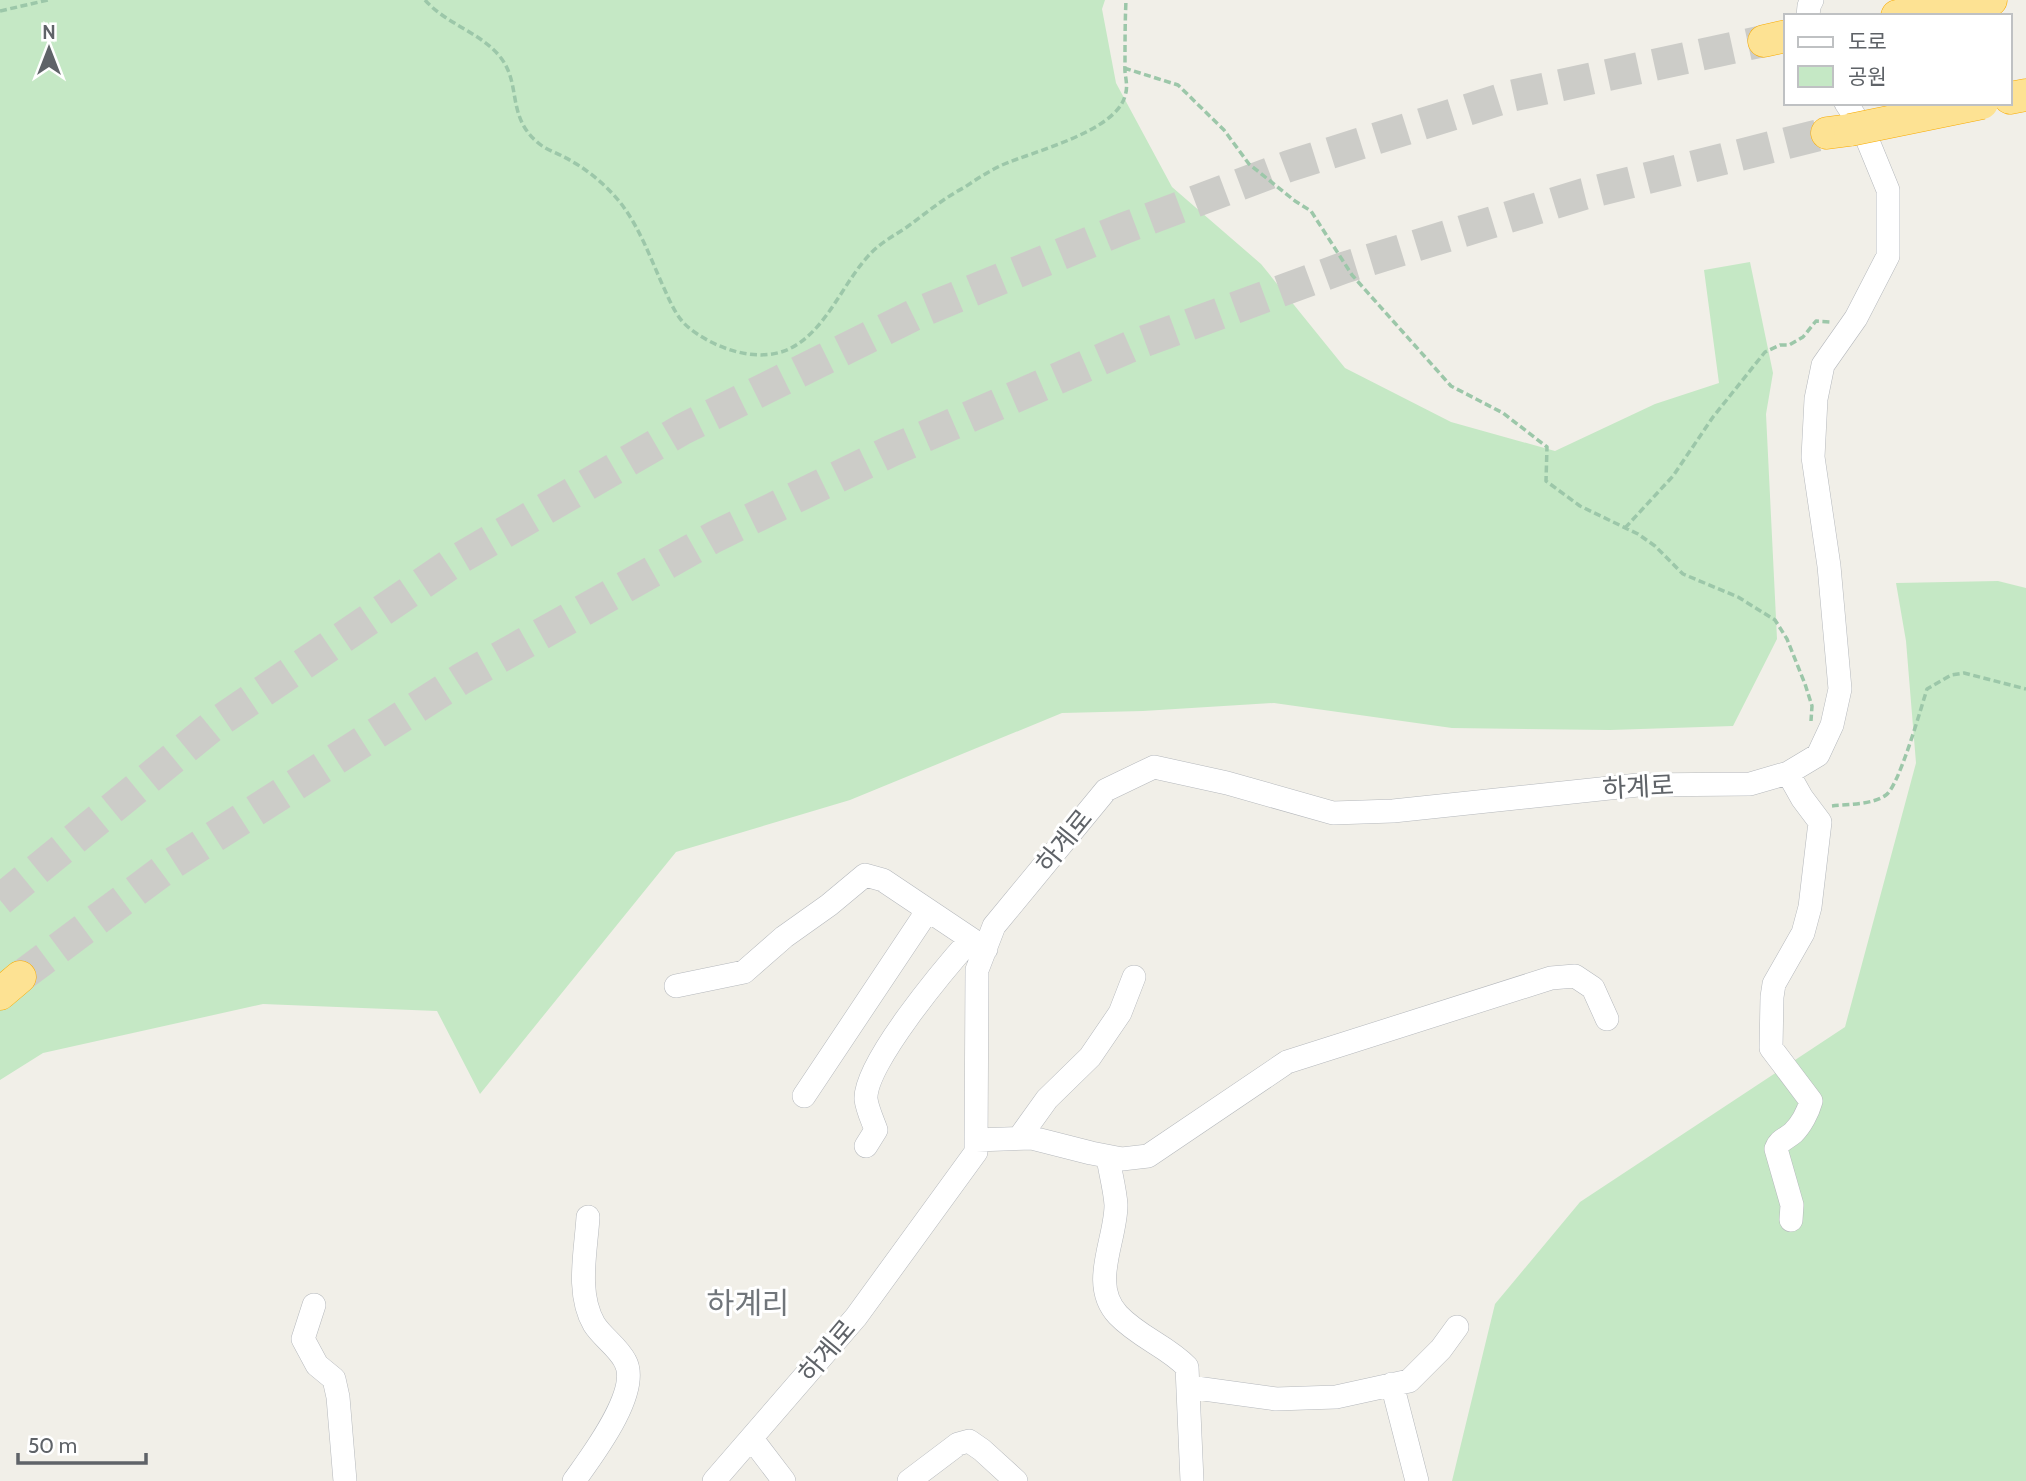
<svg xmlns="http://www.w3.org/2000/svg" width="2026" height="1481" font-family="Cabin,'Noto Sans KR',sans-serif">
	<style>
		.green { fill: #c5e8c5 }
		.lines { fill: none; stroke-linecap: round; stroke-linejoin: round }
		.highway-tunnel { stroke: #ccccc8; stroke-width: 32; stroke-dasharray: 32 16; stroke-linecap: butt }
		.minor-casing { stroke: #b5b8bc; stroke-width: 24 }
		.highway-casing { stroke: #f9ab00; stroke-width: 33 }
		.path { stroke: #9cc7a9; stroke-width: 3.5; stroke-dasharray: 7 3.5; stroke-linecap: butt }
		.minor { stroke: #fff; stroke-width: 23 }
		.highway { stroke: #fde293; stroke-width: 32 }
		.highway-bridge-casing { stroke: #f9ab00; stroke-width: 33; stroke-linecap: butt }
		.highway-bridge { stroke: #fde293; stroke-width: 32 }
		.labels { text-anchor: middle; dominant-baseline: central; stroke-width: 6; stroke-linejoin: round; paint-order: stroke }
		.street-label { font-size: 26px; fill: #5f6368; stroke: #fff }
		.quarter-label { font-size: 30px; fill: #70757a; stroke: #fff }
	</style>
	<rect width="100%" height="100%" fill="#f1efe8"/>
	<path class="green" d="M 0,0 L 1105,0 L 1102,9 L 1116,83 L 1172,187 L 1261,264 L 1345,368 L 1451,422 L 1555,451 L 1655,404 L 1719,383 L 1704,270 L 1750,262 L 1773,373 L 1766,414 L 1777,639 L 1733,726 L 1610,730 L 1452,728 L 1274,703 L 1143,711 L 1062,713 L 850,800 L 676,852 L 480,1094 L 437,1011 L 263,1004 L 43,1053 L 0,1080 Z
		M 1998,581 L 2026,588 L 2026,1481 L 1452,1481 L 1495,1304 L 1580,1202 L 1845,1027 L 1916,763 L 1906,641 L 1896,583 Z"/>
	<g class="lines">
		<path class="highway-tunnel" d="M 0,900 L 215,724 L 455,561 L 683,429 L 920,312 L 1122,229 L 1289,166 L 1511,96 L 1764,41
			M 20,977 L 173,863 L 461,679 L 714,537 L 891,451 L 1134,345 L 1343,268 L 1584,194 L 1827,133"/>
		<g class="minor-casing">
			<path id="minor" d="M 1808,16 L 1809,6 L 1812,0
				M 1788,773 L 1802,798 L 1820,822 L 1810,907 L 1803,933 L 1774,984 L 1772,997 L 1771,1048 L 1811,1101 C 1808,1112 1801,1125 1793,1133 C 1786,1139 1779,1140 1776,1149 L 1792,1205 L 1791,1220
				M 676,986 L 744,972 L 784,937 L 829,905 L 865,875 L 883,880 L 986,949
				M 804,1096 L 928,910
				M 1019,1138 L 1047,1099 L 1090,1057 L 1120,1013 L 1134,977
				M 976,1140 L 1032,1138 L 1091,1153 L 1122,1159 L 1148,1156 L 1287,1062 L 1551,978 L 1575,976 L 1593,988 L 1607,1019
				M 866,1146 L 876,1130 C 873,1121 867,1109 866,1099 C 864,1064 946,967 971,939
				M 1108,1157 C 1110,1172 1115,1189 1116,1205 C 1116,1241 1089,1284 1118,1315 C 1140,1338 1167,1346 1187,1367 L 1192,1481
				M 314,1305 L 303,1339 L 317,1365 L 334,1379 L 338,1397 L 345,1481
				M 1392,1384 L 1417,1481
				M 1189,1387 L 1276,1399 L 1336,1397 L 1409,1381 L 1441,1349 L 1457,1327
				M 752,1439 L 784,1481
				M 574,1481 C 591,1457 642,1391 625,1361 C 618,1347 602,1337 594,1324 C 576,1293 586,1251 588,1217
				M 714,1481 L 856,1317 L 976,1152 L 977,970 L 994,926 L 1106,790 L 1154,767 L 1227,783 L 1333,813 L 1393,811 L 1638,785 L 1750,784 L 1788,773 L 1818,755 L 1832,725 L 1840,689 L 1829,566 L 1813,457 L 1816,399 L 1823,365 L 1856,318 L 1888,256 L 1888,190 L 1863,129 L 1846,103
				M 909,1481 L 958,1444 L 969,1441 L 982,1450 L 1016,1481"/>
		</g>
		<g class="highway-casing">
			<path id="highway" d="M 1897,16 L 1991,0
				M 1764,41 L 1786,36
				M 2010,98 L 2026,95
				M 1827,133 L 1850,130
				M 0,994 L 20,977"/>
		</g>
		<path class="path" d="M 425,0 C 447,25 481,32 501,58 C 521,84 507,115 536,141 C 544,149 555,152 564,157 C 584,167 604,183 619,201 C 639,226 650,257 663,286 C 670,301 676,317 688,327 C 713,348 757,364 789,349 C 827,331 843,281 872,252 C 882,242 895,235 907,227 C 926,213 944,198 965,187 C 977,179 989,171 1002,165 C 1034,151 1115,132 1125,96 C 1129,84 1124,76 1125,65 C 1125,43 1125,22 1126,0
			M 0,11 L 48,0
			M 1124,68 L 1178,85 L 1224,130 L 1249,164 L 1295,201 L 1311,211 L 1352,275 L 1451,386 L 1503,413 L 1547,447 L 1546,481 L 1580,506 L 1638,534 L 1655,546 L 1683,574 L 1738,597 L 1775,620 L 1787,639 L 1805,684 L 1812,706 L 1811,721
			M 1625,528 L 1673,476 L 1713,417 L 1765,352 L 1780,345 L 1789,345 L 1803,337 L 1816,321 L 1831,322
			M 1832,806 C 1848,804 1872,805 1886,795 C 1899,786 1921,708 1927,689 L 1951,675 L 1964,673 L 2026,689"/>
		<use href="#minor" class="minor"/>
		<use href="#highway" class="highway"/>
		<g class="highway-bridge-casing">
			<path id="highway-bridge" d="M 1850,130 L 1982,103"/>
		</g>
		<use href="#highway-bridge" class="highway-bridge"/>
	</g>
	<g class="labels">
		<g class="street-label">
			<text transform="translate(1638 787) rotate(-3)">하계로</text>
			<text transform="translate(1064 841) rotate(-51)">하계로</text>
			<text transform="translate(827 1351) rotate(-50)">하계로</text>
		</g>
		<g class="quarter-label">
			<text x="748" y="1303">하계리</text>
		</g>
	</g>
	<rect x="1784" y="14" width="228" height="91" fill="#ffffff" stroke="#bfc1c3" stroke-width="2"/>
	<rect x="1798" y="37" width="35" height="10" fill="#ffffff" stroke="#bfc1c3" stroke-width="2"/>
	<text x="1848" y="49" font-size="21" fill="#5f6368">도로</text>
	<rect x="1798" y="66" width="35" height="21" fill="#c5e8c5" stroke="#bfc1c3" stroke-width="2"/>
	<text x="1848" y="84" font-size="21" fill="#5f6368">공원</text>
	<g transform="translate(49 49)" stroke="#ffffff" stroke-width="5" paint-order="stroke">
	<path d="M0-5L12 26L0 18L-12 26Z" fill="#5f6368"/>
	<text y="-10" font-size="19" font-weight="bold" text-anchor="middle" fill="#5f6368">N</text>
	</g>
	<path d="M18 1453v10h128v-10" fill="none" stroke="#5f6368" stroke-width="3.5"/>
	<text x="28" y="1453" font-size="21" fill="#5f6368" stroke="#ffffff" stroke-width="5" paint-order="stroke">50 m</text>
</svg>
